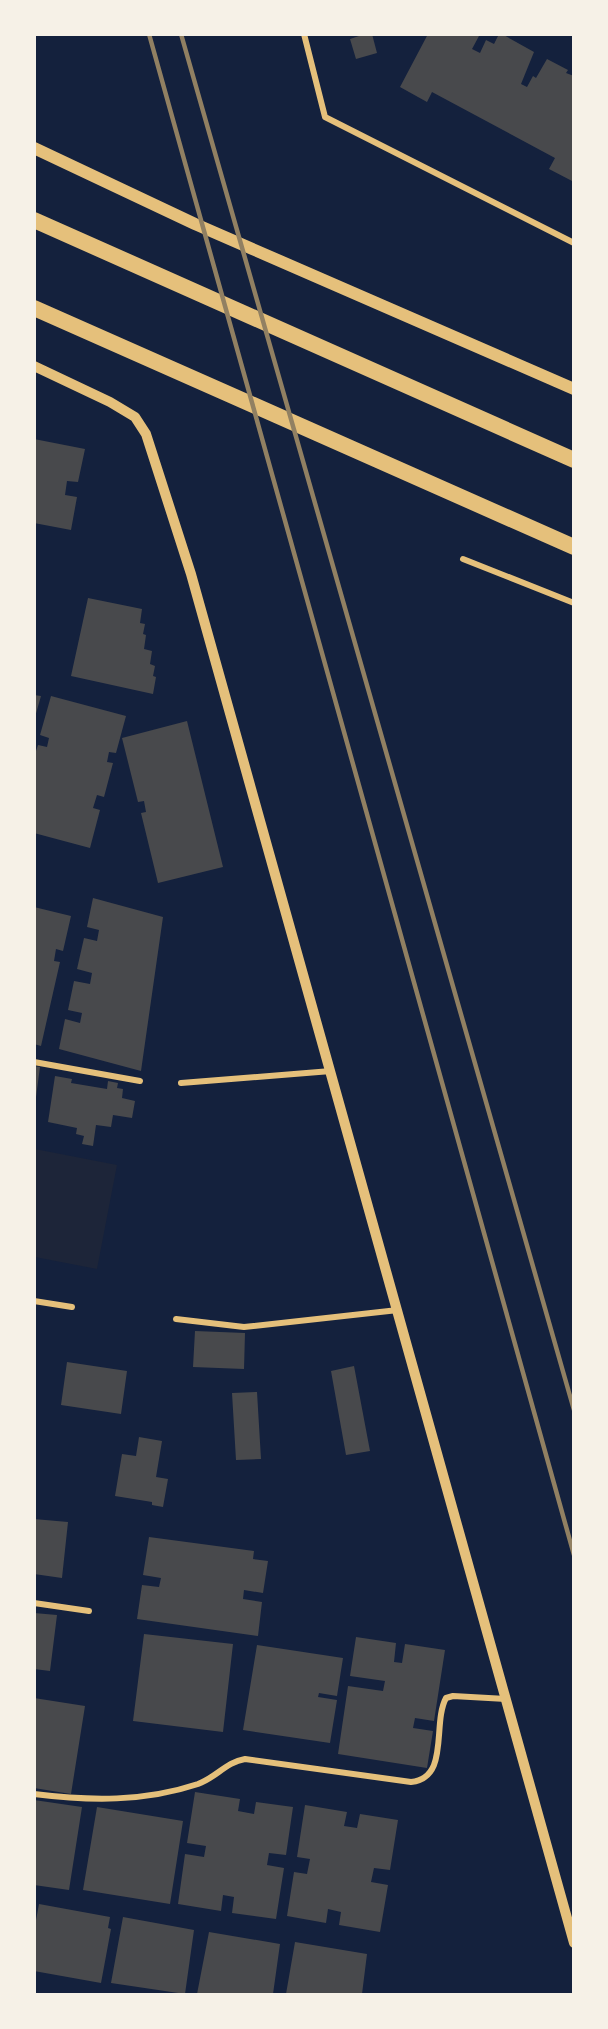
<svg xmlns="http://www.w3.org/2000/svg" width="608" height="2029" font-family="Inter,sans-serif">
	<style>
		.green { fill: #1d2539 }
		.building { fill: #48494c }
		.lines { fill: none; stroke-linecap: round; stroke-linejoin: round }
		.minor { stroke: #e5c07b; stroke-width: 6 }
		.tertiary { stroke: #e5c07b; stroke-width: 10 }
		.secondary { stroke: #e5c07b; stroke-width: 12 }
		.trunk { stroke: #e5c07b; stroke-width: 16 }
		.rail { stroke: #918062; stroke-width: 4.5 }
	</style>
	<rect width="100%" height="100%" fill="#14213d"/>
	<path class="green" d="M 35,1149 L 117,1165 L 97,1269 L 35,1257 Z"/>
	<path class="building" d="M 365,34 L 372,34 L 377,53 L 356,59 L 350,39 Z
		M 428,34 L 477,34 L 479,36 L 472,49 L 480,53 L 486,40 L 494,44 L 499,34 L 502,34 L 534,52 L 521,84 L 527,87 L 533,76 L 536,78 L 547,59 L 568,70 L 566,73 L 574,76 L 574,182 L 549,169 L 555,158 L 432,92 L 427,102 L 400,87 Z
		M 34,439 L 85,449 L 78,482 L 67,481 L 65,495 L 77,497 L 71,530 L 34,523 Z
		M 88,598 L 142,609 L 140,623 L 145,624 L 143,634 L 146,635 L 144,649 L 152,651 L 150,664 L 155,666 L 153,676 L 156,677 L 153,694 L 71,676 Z
		M 34,695 L 41,696 L 35,717 L 34,717 Z
		M 51,696 L 126,716 L 116,753 L 109,752 L 107,762 L 113,763 L 104,797 L 97,795 L 93,808 L 100,810 L 90,848 L 34,833 L 34,757 L 38,745 L 47,747 L 49,738 L 40,735 Z
		M 187,721 L 223,867 L 158,883 L 141,813 L 146,812 L 144,801 L 138,802 L 122,738 Z
		M 93,898 L 163,917 L 141,1071 L 59,1049 L 65,1019 L 80,1023 L 82,1013 L 68,1010 L 74,981 L 90,984 L 92,973 L 77,969 L 84,938 L 97,941 L 99,930 L 87,927 Z
		M 34,907 L 71,916 L 63,951 L 56,949 L 54,961 L 60,962 L 41,1046 L 34,1044 Z
		M 34,1066 L 40,1067 L 36,1097 L 34,1097 Z
		M 55,1076 L 72,1079 L 71,1083 L 107,1089 L 108,1081 L 118,1083 L 117,1088 L 123,1089 L 122,1098 L 135,1101 L 132,1118 L 113,1115 L 111,1127 L 96,1125 L 93,1146 L 82,1144 L 84,1136 L 76,1134 L 77,1128 L 48,1122 Z
		M 195,1331 L 245,1333 L 244,1369 L 193,1367 Z
		M 67,1362 L 127,1371 L 121,1414 L 61,1405 Z
		M 354,1366 L 370,1451 L 346,1455 L 331,1371 Z
		M 257,1392 L 261,1459 L 236,1460 L 232,1393 Z
		M 139,1437 L 162,1441 L 156,1477 L 168,1479 L 163,1507 L 152,1505 L 152,1502 L 115,1496 L 122,1454 L 136,1456 Z
		M 34,1519 L 68,1522 L 62,1578 L 34,1574 Z
		M 149,1537 L 254,1551 L 253,1559 L 268,1561 L 263,1593 L 244,1590 L 243,1599 L 262,1602 L 258,1636 L 137,1619 L 142,1585 L 159,1587 L 161,1578 L 143,1575 Z
		M 34,1613 L 57,1615 L 50,1671 L 34,1669 Z
		M 144,1634 L 233,1644 L 223,1732 L 133,1721 Z
		M 356,1637 L 396,1643 L 394,1662 L 402,1663 L 405,1644 L 445,1650 L 434,1721 L 415,1718 L 413,1728 L 433,1731 L 427,1768 L 338,1754 L 348,1686 L 383,1691 L 385,1681 L 350,1676 Z
		M 257,1645 L 343,1658 L 337,1696 L 319,1693 L 318,1697 L 337,1700 L 330,1743 L 243,1730 Z
		M 34,1698 L 85,1706 L 71,1794 L 34,1788 Z
		M 195,1792 L 240,1799 L 238,1811 L 254,1814 L 256,1802 L 293,1807 L 286,1855 L 269,1853 L 267,1865 L 284,1868 L 276,1919 L 232,1913 L 234,1897 L 223,1895 L 221,1911 L 178,1904 L 185,1854 L 204,1857 L 206,1846 L 187,1843 Z
		M 34,1800 L 82,1807 L 69,1890 L 34,1885 Z
		M 305,1805 L 347,1812 L 344,1826 L 357,1828 L 360,1814 L 398,1820 L 390,1870 L 374,1868 L 371,1882 L 388,1885 L 380,1932 L 339,1925 L 341,1912 L 328,1909 L 326,1923 L 287,1916 L 294,1872 L 307,1874 L 310,1859 L 297,1857 Z
		M 97,1807 L 183,1821 L 170,1904 L 83,1890 Z
		M 39,1904 L 110,1917 L 108,1928 L 111,1929 L 101,1983 L 34,1971 L 34,1931 Z
		M 123,1917 L 194,1930 L 185,1994 L 111,1983 Z
		M 209,1932 L 280,1944 L 273,1994 L 197,1994 Z
		M 295,1942 L 367,1954 L 362,1994 L 286,1994 Z"/>
	<g class="lines">
		<path class="minor" d="M 304,34 L 325,117 L 574,243
			M 463,559 L 574,603
			M 34,1062 L 140,1081
			M 181,1083 L 331,1071
			M 34,1301 L 72,1307
			M 176,1319 L 244,1327 L 398,1310
			M 34,1603 L 89,1611
			M 34,1794 C 90,1801 144,1802 198,1784 C 217,1777 226,1762 245,1759 L 411,1782 C 450,1778 432,1724 446,1698 L 453,1696 L 506,1699"/>
		<path class="tertiary" d="M 34,366 L 110,402 L 135,417 L 146,434 L 191,574 L 574,1943"/>
		<path class="secondary" d="M 34,148 L 195,224 L 574,389"/>
		<path class="trunk" d="M 34,220 L 574,460
			M 34,308 L 574,547"/>
		<path class="rail" d="M 149,34 L 574,1555
			M 181,34 L 574,1410"/>
	</g>
	<rect width="608" height="2029" fill="none" stroke="#f6f1e7" stroke-width="72"/>
</svg>
